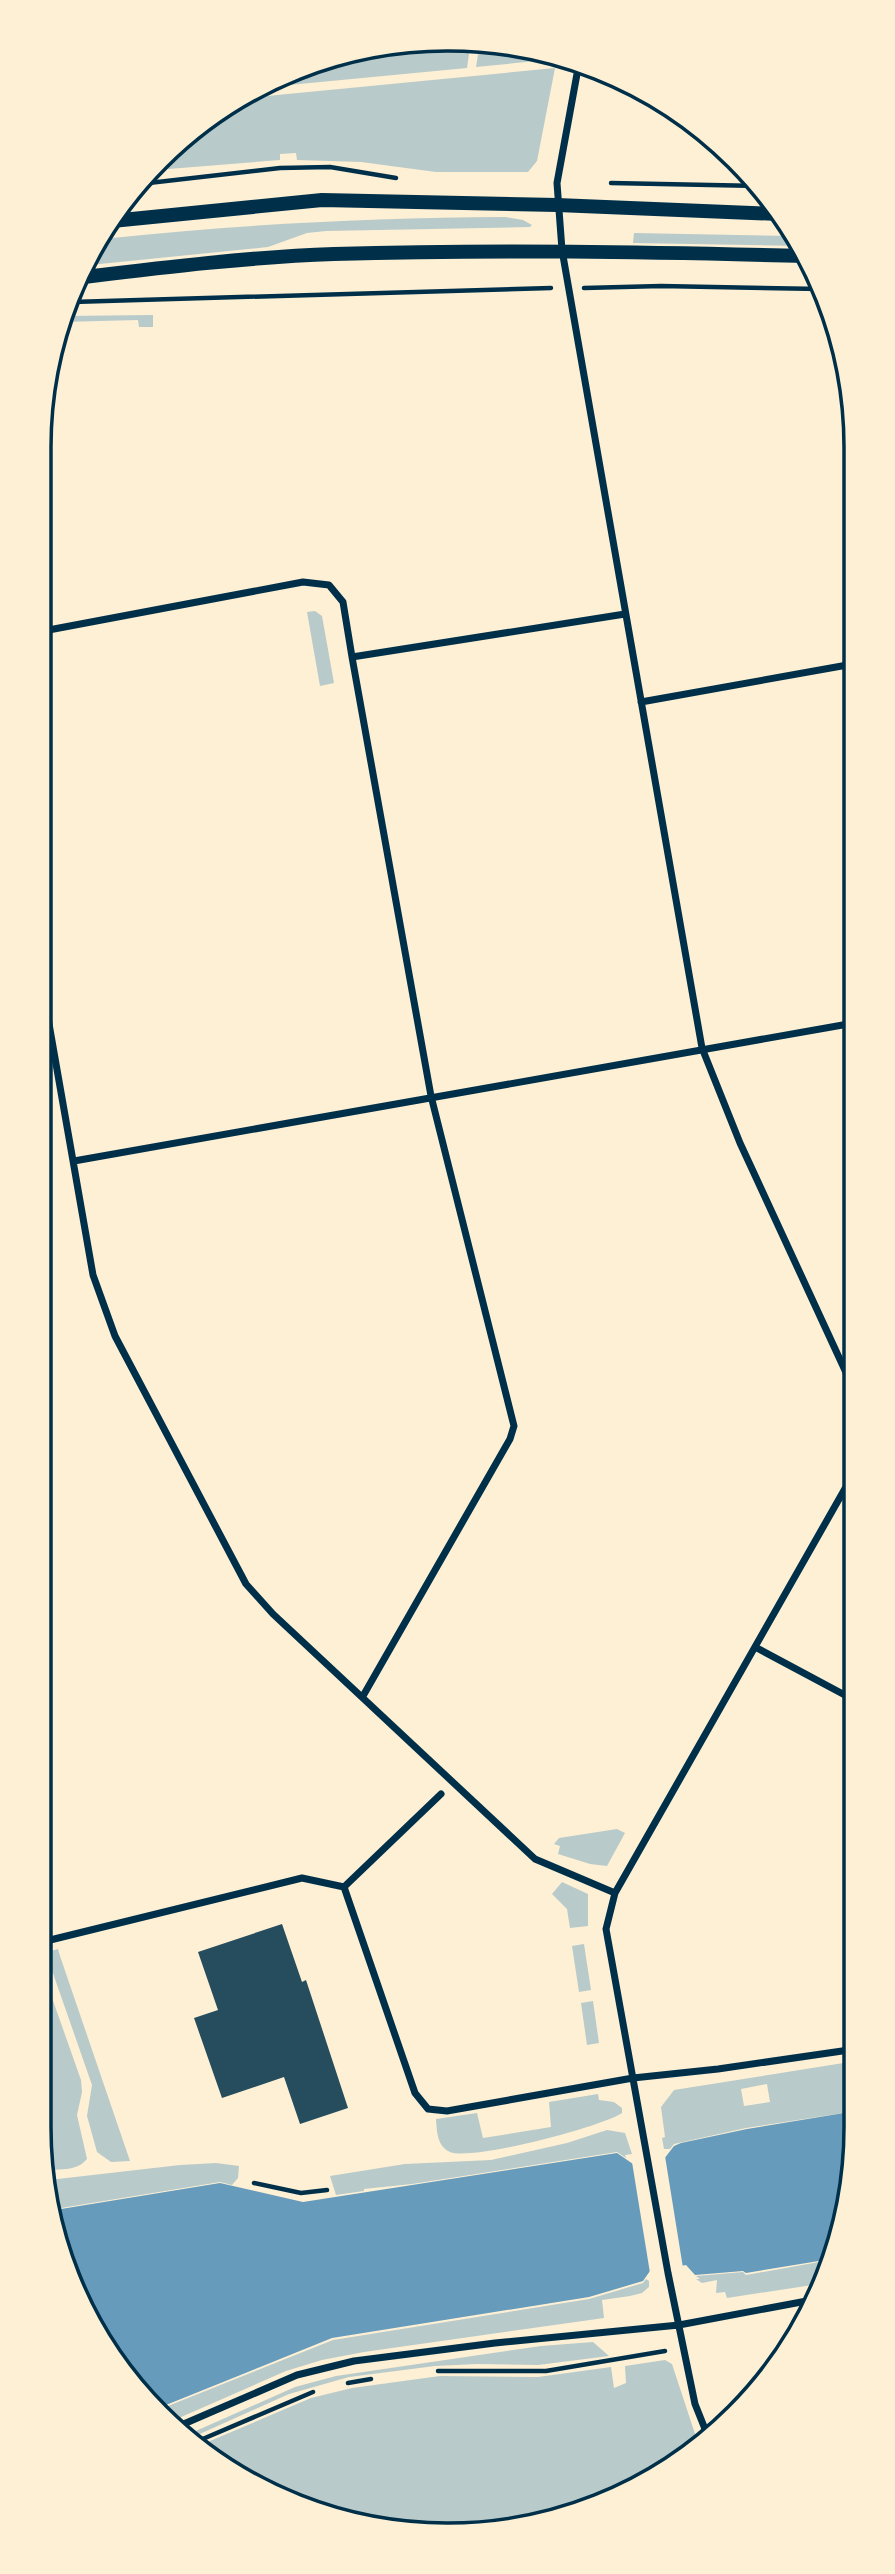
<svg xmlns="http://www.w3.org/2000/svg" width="895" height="2574" font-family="'Nunito Sans',sans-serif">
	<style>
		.green { fill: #b9caca; fill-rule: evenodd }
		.water { fill: #669bbc }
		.pier { fill: #fdf0d5 }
		.building { fill: #264d5e }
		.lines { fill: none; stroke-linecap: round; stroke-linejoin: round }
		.path { stroke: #003049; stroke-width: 4.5 }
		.minor { stroke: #003049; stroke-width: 7 }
		.secondary { stroke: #003049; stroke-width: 14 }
		.rim { fill: none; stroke: #003049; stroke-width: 3.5 }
	</style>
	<rect width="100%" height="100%" fill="#fdf0d5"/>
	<path class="green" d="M 394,42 L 470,47 L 467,68 L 289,85 L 289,78 Z
		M 479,48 L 553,52 L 558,54 L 557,59 L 476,67 Z
		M 555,68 L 537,161 L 528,172 L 436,172 L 361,162 L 297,160 L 296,153 L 280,154 L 280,160 L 156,170 L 237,99 Z
		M 505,217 L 523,220 L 532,225 L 530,227 L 326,231 L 307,233 L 268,247 L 90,265 L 103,239 L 112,238 C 242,224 373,218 505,217 Z
		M 634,233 L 794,236 L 800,246 L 633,243 Z
		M 153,315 L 153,327 L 139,327 L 138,320 L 62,322 L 65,316 Z
		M 315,611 L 322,616 L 334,683 L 320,686 L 307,612 Z
		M 617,1829 L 625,1833 L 607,1866 L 590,1864 L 558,1854 L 560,1846 L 554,1844 L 559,1838 Z
		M 562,1882 L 588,1894 L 588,1926 L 570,1928 L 567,1909 L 552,1894 Z
		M 584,1944 L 591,1990 L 579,1992 L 572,1946 Z
		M 58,1949 L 60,1956 L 130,2161 L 111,2162 L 97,2152 L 87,2116 L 92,2085 L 47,1956 L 47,1952 Z
		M 39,1961 L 81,2080 L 82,2092 L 77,2115 L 87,2159 C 77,2171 61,2169 47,2170 L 38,2126 Z
		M 593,2001 L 599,2043 L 587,2045 L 581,2003 Z
		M 856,2061 L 856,2111 L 746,2128 L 674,2144 L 670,2149 L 664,2149 L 662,2138 L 665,2137 L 661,2107 L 674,2090 ZM 767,2084 L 770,2102 L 744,2106 L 741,2089 Z
		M 598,2094 L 599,2100 L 614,2102 L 622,2108 L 622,2113 C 601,2127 472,2161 450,2152 C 437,2146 437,2132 436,2119 L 477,2113 L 483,2138 L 551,2127 L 549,2102 Z
		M 607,2130 L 625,2133 L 632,2154 L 625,2155 L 626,2158 L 617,2152 L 412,2184 L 364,2189 L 364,2191 L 336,2195 L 330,2176 L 405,2164 L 491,2160 L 567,2143 Z
		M 216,2163 L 239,2166 L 238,2178 L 232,2185 L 220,2182 L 55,2209 L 49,2180 L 180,2165 Z
		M 830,2260 L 819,2284 L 727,2298 L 725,2292 L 716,2293 L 717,2280 L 702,2283 L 696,2279 L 700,2279 L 696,2276 L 743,2272 L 746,2275 Z
		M 646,2279 L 649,2281 L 649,2287 L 642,2293 L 630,2296 L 602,2300 L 604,2318 L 364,2352 L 322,2360 L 286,2371 L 172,2421 L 158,2410 L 333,2340 L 589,2299 L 643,2283 Z
		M 593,2342 L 609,2356 L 538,2365 L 477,2364 L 435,2366 L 349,2377 L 289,2394 L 193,2437 L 189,2434 L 295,2387 L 336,2376 L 541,2346 Z
		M 665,2360 L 672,2364 L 698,2443 L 675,2466 L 553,2522 L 395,2532 L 266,2493 L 203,2444 L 311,2398 L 352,2388 L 440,2376 L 538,2377 L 611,2367 L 614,2388 L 626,2383 L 625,2366 Z"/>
	<path class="water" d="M 856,2111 L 843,2232 L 831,2259 L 746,2273 L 743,2271 L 695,2275 L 686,2265 L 650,2271 L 643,2281 L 589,2297 L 332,2338 L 156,2409 L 140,2396 L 69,2283 L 55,2210 L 220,2183 L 303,2202 L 617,2153 L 633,2164 L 664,2159 L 674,2146 L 681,2143 L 747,2129 Z"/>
	<path class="pier" d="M 662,2156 L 665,2156 L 683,2268 L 654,2274 L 650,2273 L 632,2162 Z"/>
	<path class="building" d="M 282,1924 L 302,1982 L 306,1980 L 348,2108 L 300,2124 L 284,2077 L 222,2098 L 194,2018 L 218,2010 L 198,1952 Z"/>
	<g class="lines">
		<path class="path" d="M 611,183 L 760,186
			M 140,184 L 280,168 L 330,167 L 396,178
			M 584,288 L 661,286 L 821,289
			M 72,302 L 551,288
			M 254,2183 L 301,2193 L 327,2190
			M 438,2371 L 546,2371 L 665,2351
			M 348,2383 L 371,2379
			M 198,2441 L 313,2392"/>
		<path class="minor" d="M 579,63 L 557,183 L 562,250 L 702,1048 L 740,1143 L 855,1392
			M 38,632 L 303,582 L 329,585 L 343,602 L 352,657 L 625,614
			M 352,657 L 431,1096 L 514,1426 L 510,1439 L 363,1696
			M 641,702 L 853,664
			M 38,961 L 93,1275 L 115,1336 L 246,1584 L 273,1614 L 535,1859 L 615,1893
			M 74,1161 L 854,1023
			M 755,1647 L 856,1701
			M 441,1794 L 344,1887 L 415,2093 L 428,2109 L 447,2111 L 633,2078 L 718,2069 L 856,2049
			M 38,1943 L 302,1878 L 344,1887
			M 179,2426 L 297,2375 L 354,2361 L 495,2343 L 679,2325 L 812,2300
			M 707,2434 L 695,2404 L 668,2273 L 606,1929 L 615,1893 L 855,1471"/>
		<path class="secondary" d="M 112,221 L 322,200 L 557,205 L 779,214
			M 84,277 C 167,267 250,257 334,254 C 492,249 649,252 807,256"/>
	</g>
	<path d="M0 0H895V2574H0ZM447 51H448A396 396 0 0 1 844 447V2127A396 396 0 0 1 448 2523H447A396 396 0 0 1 51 2127V447A396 396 0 0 1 447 51Z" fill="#fdf0d5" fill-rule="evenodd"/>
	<path class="rim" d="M447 51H448A396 396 0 0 1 844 447V2127A396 396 0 0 1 448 2523H447A396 396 0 0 1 51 2127V447A396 396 0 0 1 447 51Z"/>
</svg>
